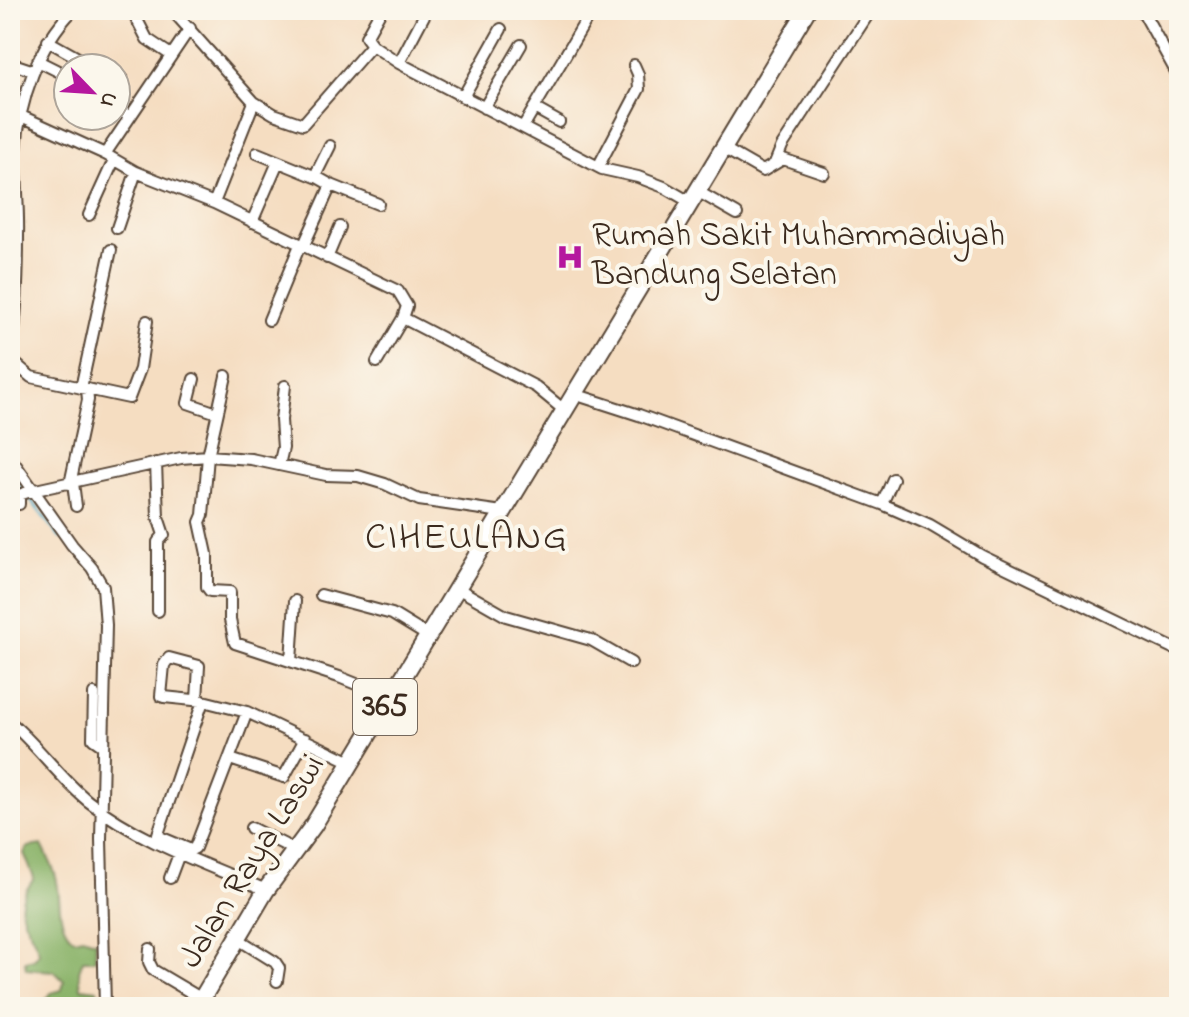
<svg xmlns="http://www.w3.org/2000/svg" width="1189" height="1017" font-family="'Indie Flower',sans-serif">
	<style>
		.forest { fill: #8ab369; stroke: #626e44; stroke-width: 2 }
		.lines { fill: none; stroke-linecap: round; stroke-linejoin: round }
		.stream { stroke: #4eb0cd; stroke-width: 3 }
		.street-casing { stroke: #574536; stroke-width: 14 }
		.primary-casing { stroke: #574536; stroke-width: 20 }
		.street { stroke: #fff; stroke-width: 10 }
		.primary { stroke: #fff; stroke-width: 16 }
		.labels { text-anchor: middle; dominant-baseline: central; stroke-width: 8; stroke-linejoin: round; paint-order: stroke }
		.shield { fill: #fbf7ec; stroke: #75685c; stroke-width: 2 }
		.shield-label { font-size: 32px; font-weight: bold; fill: #3b2a1e }
		.poi-label { font-size: 34px; fill: #3b2a1e; stroke: #fbf7ec; text-anchor: start }
		.street-label { font-size: 34px; fill: #3b2a1e; stroke: #fbf7ec }
		.quarter-label { font-size: 38px; letter-spacing: 2px; fill: #3b2a1e; stroke: #fbf7ec }
	</style>
	<rect width="100%" height="100%" fill="#fbf7ec"/>
	<filter id="ink" filterUnits="userSpaceOnUse"><feTurbulence type="fractalNoise" baseFrequency=".0125" numOctaves="2"/><feDisplacementMap in="SourceGraphic" scale="16" xChannelSelector="R" yChannelSelector="G"/><feConvolveMatrix kernelMatrix="1 2 1 2 8 2 1 2 1" color-interpolation-filters="sRGB"/></filter>
	<filter id="wash" filterUnits="userSpaceOnUse"><feTurbulence type="fractalNoise" baseFrequency=".006" numOctaves="4" result="noise"/><feDisplacementMap in="SourceGraphic" scale="32" xChannelSelector="R" yChannelSelector="G"/><feGaussianBlur stdDeviation="1.8" result="paint"/><feColorMatrix in="noise" values="0 0 0 0 0 0 0 0 0 0 0 0 0 0 0 0 0 1.4 0 .05"/><feComposite in="paint" operator="in"/></filter>
	<g filter="url(#wash)">
		<rect width="100%" height="100%" fill="#f5ddc1"/>
		<path class="forest" d="M 42,845 C 46,854 52,864 55,874 C 63,896 54,923 74,939 L 82,937 L 96,941 L 95,960 L 83,960 L 79,971 L 81,988 L 97,990 L 100,1007 L 41,1007 L 51,993 L 62,990 L 64,981 L 54,971 L 26,969 L 25,961 L 34,959 L 39,953 C 36,934 14,918 24,895 C 26,889 31,884 34,878 L 24,853 L 28,847 Z"/>
		<g class="lines">
			<path class="stream" d="M 10,129 L 17,98
				M 10,207 L 10,281
				M 10,471 L 23,490
				M 28,496 L 60,538"/>
		</g>
	</g>
	<g filter="url(#ink)">
		<g class="lines">
			<g class="street-casing">
				<path id="street" d="M 132,10 L 147,39 L 171,55
					M 172,10 L 254,102 L 214,203
					M 381,10 L 366,37 L 372,45 L 399,63 L 602,169 L 638,177 L 664,187 L 690,202
					M 1142,10 L 1179,77
					M 48,41 L 80,59
					M 38,61 L 68,76
					M 10,63 L 34,71
					M 399,63 L 427,10
					M 116,87 L 122,79
					M 463,97 L 501,29
					M 254,102 L 274,114 L 303,124 L 372,45
					M 116,106 L 128,116
					M 484,108 L 521,45
					M 534,108 L 559,122
					M 21,116 L 105,154 L 136,172 L 214,203 L 398,291 L 407,306 L 403,318 L 536,387 L 564,410
					M 523,127 L 592,10
					M 330,146 L 315,176 L 331,185
					M 723,148 L 763,171 L 783,159 L 824,173
					M 257,153 L 316,177
					M 105,154 L 190,28
					M 775,163 L 782,146 L 871,10
					M 598,167 L 639,89 L 638,74 L 634,65
					M 697,191 L 737,214
					M 89,215 L 114,160
					M 252,222 L 278,162
					M 117,228 L 136,172
					M 303,247 L 331,185 L 378,204
					M 327,258 L 340,227
					M 269,320 L 300,245
					M 10,359 L 31,377 L 129,398 L 140,369 L 147,321
					M 377,362 L 403,318
					M 10,365 C 16,323 18,278 18,236 C 19,207 15,178 16,150 C 19,101 38,45 73,10
					M 226,376 L 208,456 L 203,515 L 200,522 L 207,554 L 207,587 L 210,591 L 230,592 L 230,620 L 235,643 L 339,677 L 391,698
					M 194,379 L 188,403 L 217,413
					M 81,388 L 111,250
					M 574,394 L 639,415 L 882,504 L 930,525 L 982,556 L 1179,651
					M 10,457 L 72,545 L 92,568 L 103,587 L 106,625 L 101,839 L 105,1007
					M 156,463 L 158,517 L 164,535 L 158,542 L 158,611
					M 279,465 L 283,448 L 281,420 L 285,386
					M 73,483 L 76,506
					M 70,484 L 88,400 L 87,389
					M 882,504 L 893,479
					M 10,505 L 19,504 L 19,495 L 31,491 L 181,458 L 208,456 L 251,459 L 326,475 L 358,476 L 385,484 L 419,500 L 502,512
					M 457,588 L 506,616 L 591,640 L 631,663
					M 321,595 L 392,614 L 428,636
					M 291,661 L 295,601
					M 94,694 L 93,739 L 103,746
					M 197,700 L 199,666 L 169,658 L 164,665 L 161,696 L 164,697 L 203,701 L 247,712 L 351,762
					M 203,701 L 158,834 L 160,837 L 191,850 L 195,848 L 247,712
					M 10,722 C 38,746 60,778 88,801 C 140,842 206,864 266,890
					M 230,759 L 284,777 L 305,739
					M 251,828 L 295,850
					M 170,878 L 179,854
					M 238,939 L 275,962 L 279,968 L 277,981
					M 150,949 L 149,962 L 153,970 L 202,999"/>
			</g>
			<g class="primary-casing">
				<path id="primary" d="M 197,1007 L 266,890 L 313,826 L 807,10"/>
			</g>
			<use href="#street" class="street"/>
			<use href="#primary" class="primary"/>
		</g>
	</g>
	<defs>
		<g id="hospital-bare" transform="scale(2.16)"><path d="M-5-5h3v3.5h4V-5h3V5h-3V1.5h-4V5h-3Z" fill="#b5179e" stroke="#fbf7ec" stroke-width="2.5" paint-order="stroke"/></g>
	</defs>
	<g fill-rule="evenodd">
		<use href="#hospital-bare" x="570" y="257"/>
	</g>
	<g class="labels">
		<rect class="shield" x="353" y="679" width="64" height="56" rx="6"/>
		<g class="shield-label">
			<text x="385" y="707">365</text>
		</g>
		<g class="poi-label">
			<text x="592" y="237">Rumah Sakit Muhammadiyah<tspan x="592" dy="39">Bandung Selatan</tspan></text>
		</g>
		<g class="street-label">
			<text transform="translate(253 862) rotate(-58)">Jalan Raya Laswi</text>
		</g>
		<g class="quarter-label">
			<text x="467" y="539">CIHEULANG</text>
		</g>
	</g>
	<rect width="1189" height="1017" fill="none" stroke="#fbf7ec" stroke-width="40"/>
	<g transform="translate(92 92) rotate(115)"><circle r="38" fill="#fbf7ec" stroke="#aea59a" stroke-width="2"/>
	<path d="M0-6L14 30L0 20L-14 30Z" fill="#b5179e"/>
	<text y="-12" font-size="22" font-weight="bold" text-anchor="middle" fill="#3b2a1e">U</text>
	</g>
</svg>
